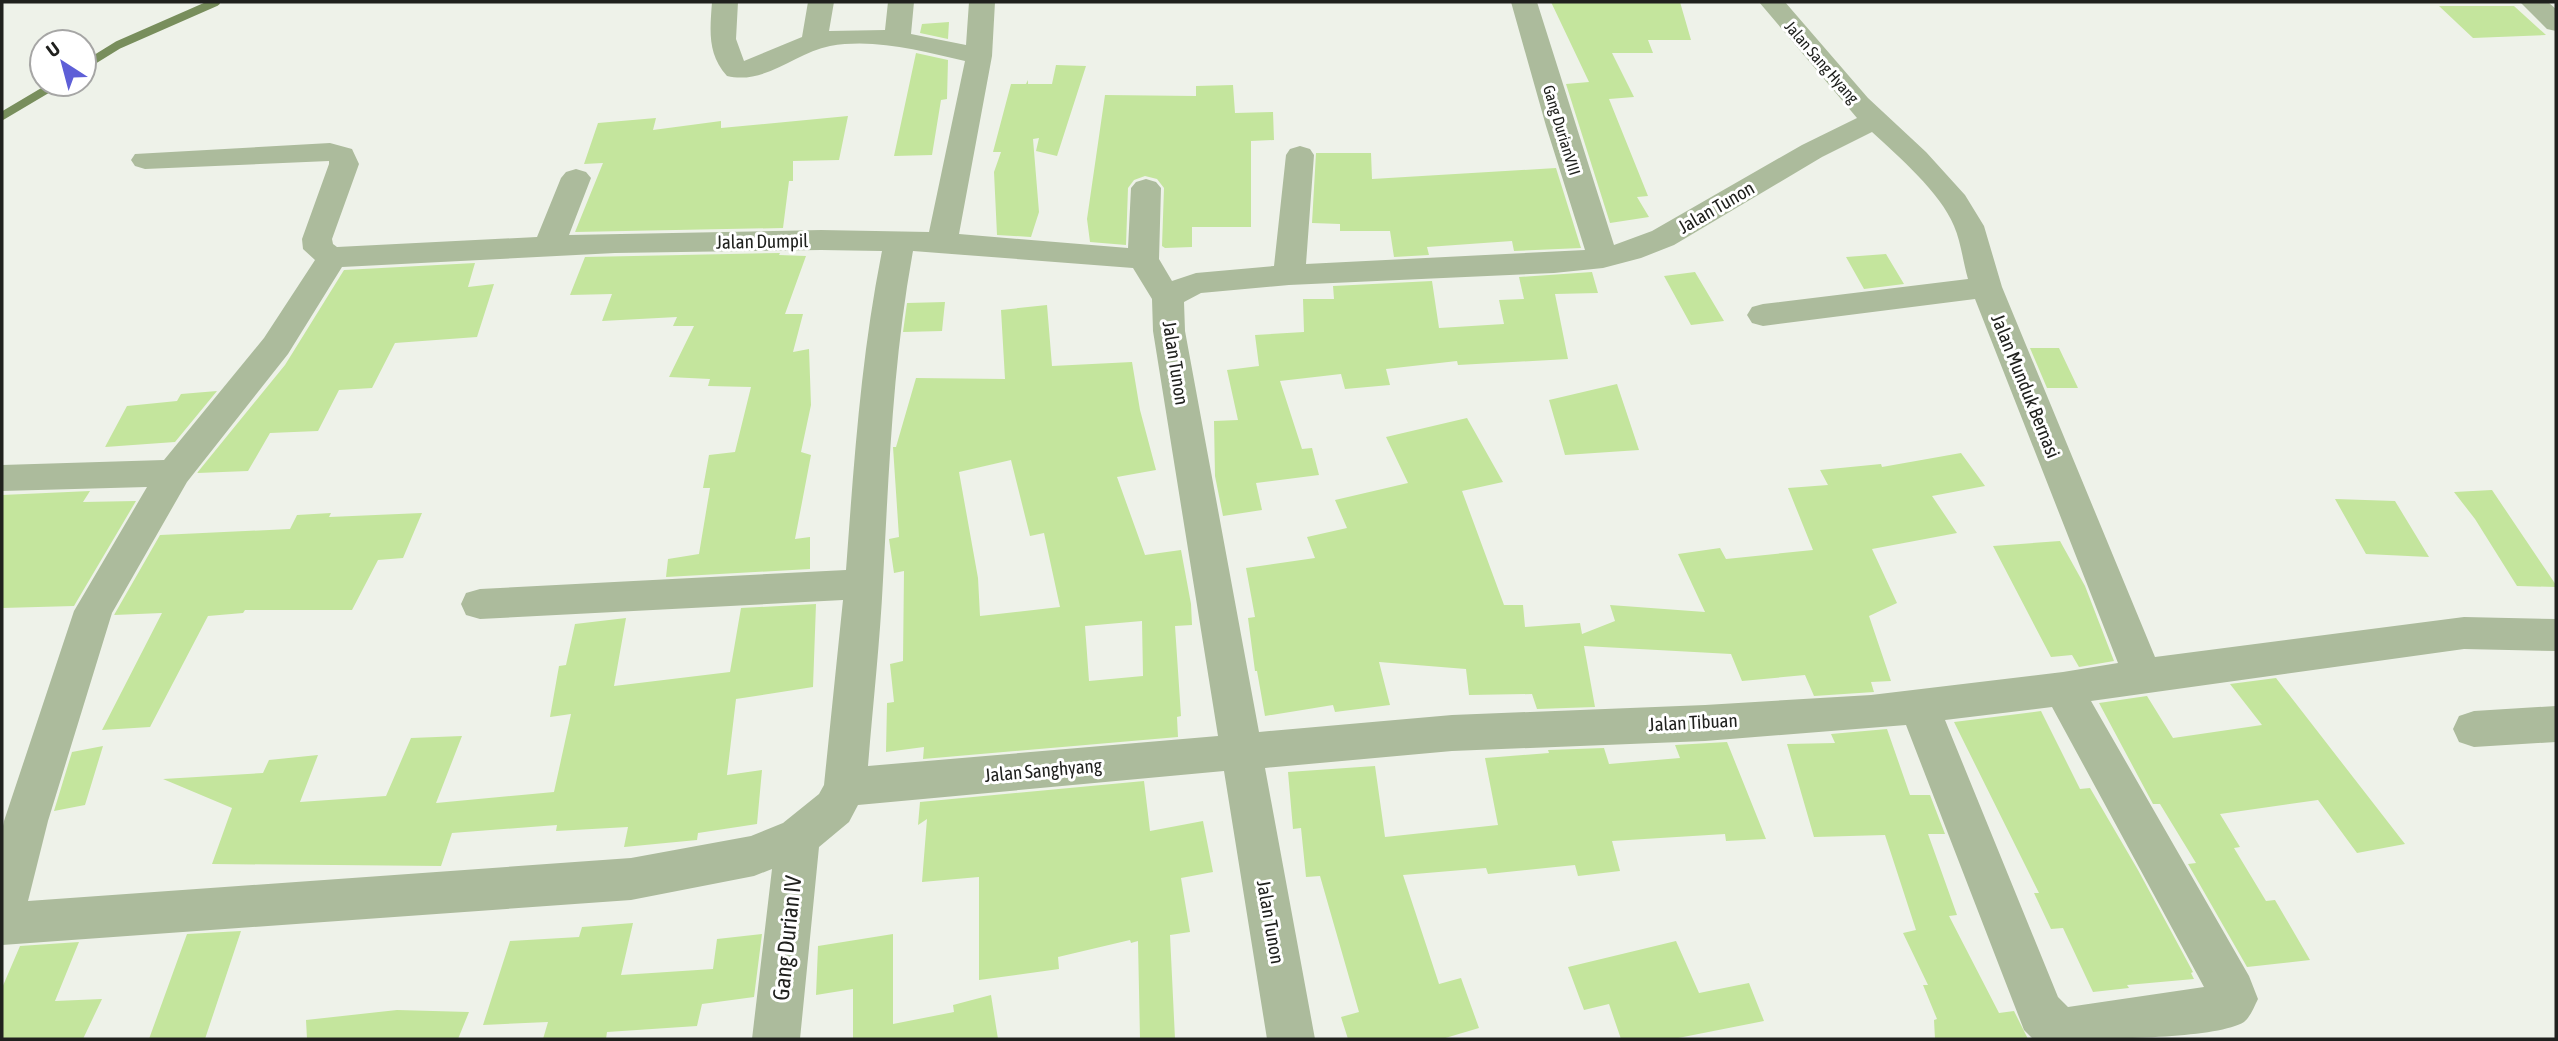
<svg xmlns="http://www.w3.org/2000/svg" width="2558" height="1041" font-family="'Asap Condensed',sans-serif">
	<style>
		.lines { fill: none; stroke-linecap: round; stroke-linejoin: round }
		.stream { stroke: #788e5c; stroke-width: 8 }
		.building { fill: #c4e59d; fill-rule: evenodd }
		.street { fill: #acbb9c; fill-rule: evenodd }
		.labels { text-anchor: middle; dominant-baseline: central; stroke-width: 6; stroke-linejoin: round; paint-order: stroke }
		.far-street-label { font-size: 16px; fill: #20211e; stroke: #fff }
		.street-label { font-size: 19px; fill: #20211e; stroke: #fff }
		.near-street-label { font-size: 23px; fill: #20211e; stroke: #fff }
	</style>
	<rect width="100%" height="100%" fill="#eef2e9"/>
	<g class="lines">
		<path class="stream" d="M 84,66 L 118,45 L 216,2
			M 2,116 L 56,84"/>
	</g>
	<path class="building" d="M 1551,2 L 1680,2 L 1691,40 L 1648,40 L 1653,53 L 1612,53 L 1634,97 L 1609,99 L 1648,196 L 1637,197 L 1649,217 L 1610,223 L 1566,84 L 1589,82 Z
		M 2439,6 L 2514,6 L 2546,35 L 2473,38 Z
		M 949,22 L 948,39 L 920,33 L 922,24 Z
		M 916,53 L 948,60 L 947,99 L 941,100 L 932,155 L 894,156 Z
		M 1056,65 L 1086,66 L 1057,156 L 1036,151 L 1039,138 L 1033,139 L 1039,212 L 1031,237 L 997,235 L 994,172 L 1001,152 L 993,152 L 1011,84 L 1026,84 L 1028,80 L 1028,84 L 1052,84 Z
		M 1233,85 L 1235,113 L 1273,112 L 1274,140 L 1251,141 L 1251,227 L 1192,227 L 1192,247 L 1165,248 L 1162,246 L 1164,188 L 1157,179 L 1145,176 L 1134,180 L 1128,188 L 1126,245 L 1090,242 L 1087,219 L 1105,95 L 1196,96 L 1196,86 Z
		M 848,116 L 839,160 L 793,161 L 793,181 L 789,181 L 783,228 L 575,232 L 603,163 L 584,164 L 598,123 L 656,118 L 653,130 L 721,121 L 721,128 Z
		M 1316,153 L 1371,153 L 1372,179 L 1556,168 L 1581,248 L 1514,251 L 1512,241 L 1427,247 L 1429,255 L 1394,257 L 1390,231 L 1340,231 L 1340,224 L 1312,223 Z
		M 780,253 L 779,255 L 806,256 L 785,314 L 803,314 L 793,352 L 809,349 L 811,405 L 801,452 L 811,455 L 795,539 L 810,537 L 810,569 L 666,577 L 668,559 L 699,554 L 710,488 L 703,488 L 709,455 L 735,452 L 751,387 L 708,386 L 710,379 L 669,377 L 694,326 L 673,326 L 677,317 L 602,321 L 612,294 L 570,295 L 585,257 Z
		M 1886,254 L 1904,284 L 1864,289 L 1846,257 Z
		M 475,263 L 468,287 L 494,284 L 477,337 L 395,343 L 372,388 L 339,390 L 318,431 L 270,433 L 248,471 L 197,473 L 285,365 L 344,270 Z
		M 1592,272 L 1598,293 L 1555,294 L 1568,359 L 1458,365 L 1457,361 L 1386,369 L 1390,385 L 1345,389 L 1341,374 L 1280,381 L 1302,449 L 1312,448 L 1319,475 L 1256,483 L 1262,510 L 1223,516 L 1215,476 L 1214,421 L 1238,420 L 1227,370 L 1259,366 L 1255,335 L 1304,332 L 1303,299 L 1334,299 L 1333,286 L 1432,281 L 1439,328 L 1504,324 L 1499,300 L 1524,299 L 1519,277 Z
		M 1695,272 L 1724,321 L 1691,325 L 1664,276 Z
		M 945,302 L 942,331 L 903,332 L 907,303 Z
		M 1047,305 L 1052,366 L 1132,362 L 1140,410 L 1156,470 L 1117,477 L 1145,555 L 1181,550 L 1191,604 L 1192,625 L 1175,626 L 1181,716 L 1177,717 L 1178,737 L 923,759 L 924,747 L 886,752 L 887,703 L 894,702 L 890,664 L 903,661 L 904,571 L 894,573 L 889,539 L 899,537 L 893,447 L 896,447 L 916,378 L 1005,379 L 1001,310 ZM 1011,460 L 1030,536 L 1044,533 L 1060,607 L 980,616 L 978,578 L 959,472 ZM 1142,621 L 1143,676 L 1089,681 L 1085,626 Z
		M 2030,348 L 2059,348 L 2078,388 L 2047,388 Z
		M 1617,384 L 1639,450 L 1565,455 L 1549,400 Z
		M 217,391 L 175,442 L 105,447 L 127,406 L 177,401 L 181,394 Z
		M 1467,418 L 1503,482 L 1462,491 L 1504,605 L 1523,605 L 1525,627 L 1580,623 L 1582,634 L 1615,621 L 1610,605 L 1705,612 L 1678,554 L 1720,548 L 1726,559 L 1813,550 L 1788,488 L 1828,485 L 1820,470 L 1881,464 L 1882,467 L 1961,453 L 1985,486 L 1932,496 L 1957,533 L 1872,549 L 1897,603 L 1869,616 L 1891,681 L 1871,682 L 1874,692 L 1814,696 L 1805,675 L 1742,681 L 1731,654 L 1584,646 L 1595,707 L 1537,709 L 1532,694 L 1469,695 L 1466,669 L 1379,662 L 1390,705 L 1335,712 L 1333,705 L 1265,716 L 1257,671 L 1255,671 L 1248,618 L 1255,617 L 1246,568 L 1315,558 L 1307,537 L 1347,528 L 1335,500 L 1408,483 L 1386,437 Z
		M 2492,490 L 2556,585 L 2556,587 L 2517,586 L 2475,519 L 2454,492 Z
		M 90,491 L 83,502 L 136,501 L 74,606 L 2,608 L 2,495 Z
		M 2335,499 L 2395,501 L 2429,557 L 2366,554 Z
		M 331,513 L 329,517 L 422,513 L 403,558 L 378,560 L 352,610 L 245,610 L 243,613 L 208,616 L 150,727 L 102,730 L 162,613 L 114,615 L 160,535 L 290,529 L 297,515 Z
		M 2060,541 L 2085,586 L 2114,661 L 2079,667 L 2072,655 L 2051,657 L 1993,546 Z
		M 816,604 L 813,687 L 736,699 L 727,775 L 762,770 L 757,824 L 698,833 L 697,840 L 624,847 L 628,827 L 556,831 L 557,825 L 452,833 L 441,866 L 212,864 L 232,808 L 163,779 L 263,773 L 269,760 L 318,755 L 300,802 L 386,796 L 411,738 L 462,736 L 436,803 L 554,792 L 571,714 L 550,717 L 559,666 L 566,665 L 575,624 L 626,618 L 614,686 L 730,672 L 741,608 Z
		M 2276,678 L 2405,844 L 2357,853 L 2318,800 L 2220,814 L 2240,847 L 2234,848 L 2266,901 L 2275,900 L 2310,960 L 2247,967 L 2188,864 L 2196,863 L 2160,804 L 2153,804 L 2099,703 L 2147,696 L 2173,738 L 2262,725 L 2230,684 Z
		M 2041,711 L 2080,789 L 2090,788 L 2138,870 L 2193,972 L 2191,973 L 2194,979 L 2127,985 L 2129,988 L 2093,992 L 2063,928 L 2051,929 L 2034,893 L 2039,893 L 1954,722 Z
		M 1887,729 L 1910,795 L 1930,795 L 1945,834 L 1928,834 L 1957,915 L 1949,916 L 1999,1013 L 2014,1011 L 2028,1039 L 1935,1039 L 1934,1020 L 1937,1019 L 1923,985 L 1928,985 L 1903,933 L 1916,930 L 1885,835 L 1814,837 L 1787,744 L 1835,743 L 1831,734 Z
		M 1727,742 L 1766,839 L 1726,841 L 1725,834 L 1612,841 L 1620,871 L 1578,876 L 1575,865 L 1488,874 L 1486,868 L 1403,875 L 1439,984 L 1461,978 L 1479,1028 L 1442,1039 L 1348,1039 L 1341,1017 L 1359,1012 L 1320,876 L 1306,877 L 1301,828 L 1293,829 L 1288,772 L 1375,766 L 1385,837 L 1498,825 L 1485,758 L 1549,753 L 1548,750 L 1604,748 L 1609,764 L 1680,758 L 1675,745 Z
		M 103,746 L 85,805 L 54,811 L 72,752 Z
		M 1144,781 L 1150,831 L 1203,821 L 1213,872 L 1181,878 L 1190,932 L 1170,935 L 1175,1039 L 1140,1039 L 1138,941 L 1131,943 L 1130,940 L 1058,957 L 1059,969 L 979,980 L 979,877 L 922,882 L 927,819 L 918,825 L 920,802 Z
		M 633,923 L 621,975 L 713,969 L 717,939 L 762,934 L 754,997 L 702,1004 L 697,1026 L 607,1032 L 606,1039 L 543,1039 L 548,1022 L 483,1025 L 510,941 L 579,937 L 582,927 Z
		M 241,931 L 205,1039 L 149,1039 L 187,934 Z
		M 893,934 L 893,1024 L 954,1012 L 953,1005 L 991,995 L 998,1039 L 853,1039 L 853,989 L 816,995 L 818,946 Z
		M 1676,941 L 1699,993 L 1749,983 L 1764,1021 L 1673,1039 L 1621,1039 L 1609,1004 L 1584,1010 L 1568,967 Z
		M 79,942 L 55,1001 L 102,999 L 83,1039 L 2,1039 L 2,988 L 20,946 Z
		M 397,1010 L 469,1012 L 458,1039 L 307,1039 L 306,1020 Z"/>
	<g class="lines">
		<path class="street" d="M 712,2 L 738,2 L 736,39 L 744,61 L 802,37 L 808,2 L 834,2 L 829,31 L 885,30 L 888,2 L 914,2 L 911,34 L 966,45 L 969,2 L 995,2 L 992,56 L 959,234 L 1128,248 L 1131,188 L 1136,182 L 1146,179 L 1156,182 L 1161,188 L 1159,259 L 1172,281 L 1196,273 L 1274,266 L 1286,155 L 1290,149 L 1300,146 L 1310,149 L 1314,155 L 1306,264 L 1585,250 L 1546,126 L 1511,2 L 1537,2 L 1614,245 L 1652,231 L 1802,145 L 1857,118 L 1759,2 L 1785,2 L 1868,98 L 1926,152 L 1965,195 L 1984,226 L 2002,287 L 2155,657 L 2464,617 L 2556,619 L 2556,651 L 2464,649 L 2091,701 L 2249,976 L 2258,999 C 2254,1007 2251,1016 2244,1022 C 2213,1041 2076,1039 2033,1039 L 2024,1030 L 1906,725 L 1705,741 L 1452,751 L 1265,768 L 1315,1039 L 1267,1039 L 1224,771 L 858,805 L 849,822 L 819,847 L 800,1039 L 752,1039 L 772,869 L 754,876 L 631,900 L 2,945 L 2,831 L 4,821 L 74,611 L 147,487 L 2,491 L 2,465 L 164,460 L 264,338 L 315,260 L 303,249 L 302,239 L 329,164 L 329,161 L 145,169 L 135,166 L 131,160 L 135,154 L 330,143 L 352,149 L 359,164 L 332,239 L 333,244 L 337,247 L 537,237 L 561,178 L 566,172 L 576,169 L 586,172 L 591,178 L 569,235 L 821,230 L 929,232 L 965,61 C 921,51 875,38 830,46 C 795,53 765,85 727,76 C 707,54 710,30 712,2 ZM 1872,132 C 1899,157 1940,192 1954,226 C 1961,242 1963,262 1968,279 L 1763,304 L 1752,307 L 1747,315 L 1752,323 L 1763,326 L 1975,299 L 2118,663 L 2063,672 L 1871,695 L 1705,705 L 1452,715 L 1259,732 L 1185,331 L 1184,302 L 1201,293 L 1289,285 L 1554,273 L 1603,268 L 1641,258 L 1674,245 L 1822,157 ZM 821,250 L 882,251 C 861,356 854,462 846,570 L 480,589 L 466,593 L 461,604 L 466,615 L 480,619 L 843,600 L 824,785 L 819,794 L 783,823 L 751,836 L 631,858 L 28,901 L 48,821 L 112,613 L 187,482 L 288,354 L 342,267 L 615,253 ZM 913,251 L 1133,268 L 1152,299 L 1153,331 L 1218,736 L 868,766 C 873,704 880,642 883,580 C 889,470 893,360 913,251 ZM 2052,707 L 2204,987 L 2068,1007 L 2058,997 L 1945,720 Z
			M 2520,2 L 2548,2 L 2556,9 L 2556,31 L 2547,29 Z
			M 2556,706 L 2556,742 L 2474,747 L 2459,742 L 2453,729 L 2459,716 L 2474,711 Z"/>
	</g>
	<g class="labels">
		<g class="far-street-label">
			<text transform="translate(1822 62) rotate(49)">Jalan Sang Hyang</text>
			<text transform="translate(1562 130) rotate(73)">Gang DurianVIII</text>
		</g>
		<g class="street-label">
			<text transform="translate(1716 207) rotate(-30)">Jalan Tunon</text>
			<text transform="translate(762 241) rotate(-1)">Jalan Dumpil</text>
			<text transform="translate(1176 363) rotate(81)">Jalan Tunon</text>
			<text transform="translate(2026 386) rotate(68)">Jalan Munduk Bernasi</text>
			<text transform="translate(1693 722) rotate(-3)">Jalan Tibuan</text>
			<text transform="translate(1043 770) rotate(-5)">Jalan Sanghyang</text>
			<text transform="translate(1271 922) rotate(80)">Jalan Tunon</text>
		</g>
		<g class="near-street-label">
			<text transform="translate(787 938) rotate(-84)">Gang Durian IV</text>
		</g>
	</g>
	<rect width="2558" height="1041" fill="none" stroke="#20211e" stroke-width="7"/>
	<g transform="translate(63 63) rotate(324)"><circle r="33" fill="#ffffff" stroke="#a6a6a5" stroke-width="2"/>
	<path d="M0-5L12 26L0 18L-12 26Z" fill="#5e5fd7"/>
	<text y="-10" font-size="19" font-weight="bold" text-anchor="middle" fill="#20211e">U</text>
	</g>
</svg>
